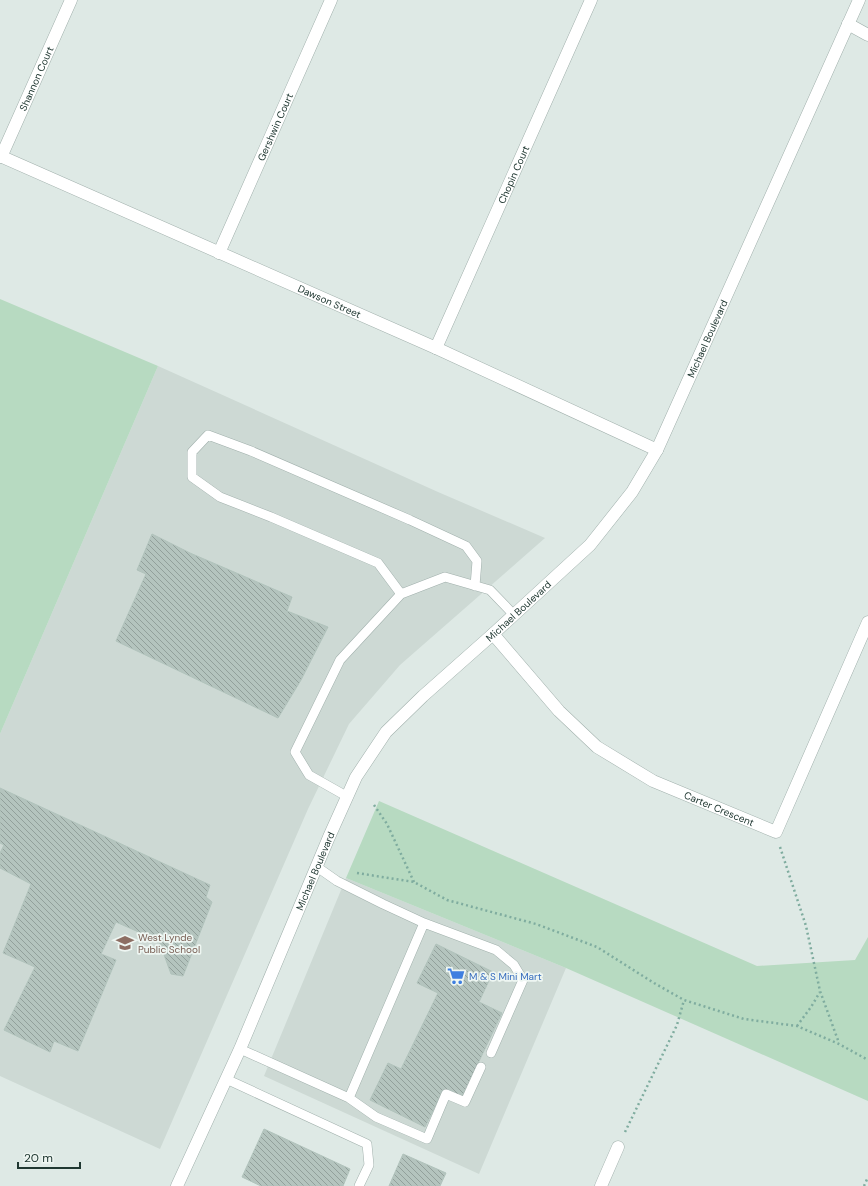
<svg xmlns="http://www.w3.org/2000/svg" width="868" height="1186" font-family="'DM Sans',sans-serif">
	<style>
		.built { fill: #cdd9d4 }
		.green { fill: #b7dac1 }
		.building { fill: url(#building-back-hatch); stroke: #b1c3bc }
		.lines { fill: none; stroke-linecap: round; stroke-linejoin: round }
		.service-casing { stroke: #a1b0ac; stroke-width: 10 }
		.minor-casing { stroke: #a1b0ac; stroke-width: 13 }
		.path { stroke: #7fac9f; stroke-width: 2.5; stroke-dasharray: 2 3; stroke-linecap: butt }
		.service { stroke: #fff; stroke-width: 9 }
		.minor { stroke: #fff; stroke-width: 12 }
		.labels { text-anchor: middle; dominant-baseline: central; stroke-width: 3.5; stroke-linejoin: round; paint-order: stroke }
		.street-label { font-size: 10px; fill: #203832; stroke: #eef6f2 }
		.education-label { font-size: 10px; fill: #785e54; stroke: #eef6f2; text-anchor: start }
		.shop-label { font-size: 10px; fill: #366cbe; stroke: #eef6f2; text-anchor: start }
	</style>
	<defs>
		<pattern id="building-back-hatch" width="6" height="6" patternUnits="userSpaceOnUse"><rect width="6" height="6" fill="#b4c4be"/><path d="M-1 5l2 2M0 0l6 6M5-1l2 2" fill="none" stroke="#92a09b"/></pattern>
	</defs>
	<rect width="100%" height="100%" fill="#dee9e5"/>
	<path class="built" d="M 158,366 L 438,492 L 545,538 L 400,665 L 349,724 L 308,809 L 160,1149 L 0,1076 L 0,734 Z
		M 346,878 L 566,968 L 479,1174 L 264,1076 Z"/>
	<path class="green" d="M 0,299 L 158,366 L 0,734 Z
		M 379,801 L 757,966 L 855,960 L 868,937 L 868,1101 L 566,968 L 346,878 Z"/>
	<path class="building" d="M 152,534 L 190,553 L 292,597 L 287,611 L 328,627 L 301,680 L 278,718 L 116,641 L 146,574 L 137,570 Z
		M 0,788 L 210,885 L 206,897 L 212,902 L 183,976 L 171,974 L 159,941 L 116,922 L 101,954 L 116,960 L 78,1051 L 54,1041 L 50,1052 L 4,1030 L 35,967 L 3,953 L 31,884 L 0,868 L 0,853 L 4,845 L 0,843 Z
		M 436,944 L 493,972 L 479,1002 L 502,1013 L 461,1099 L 443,1090 L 425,1127 L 370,1100 L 388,1063 L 401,1069 L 438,993 L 417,983 Z
		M 264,1129 L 350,1169 L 343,1186 L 261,1186 L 242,1177 Z
		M 403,1154 L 446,1173 L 440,1186 L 389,1186 Z"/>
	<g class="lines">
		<g class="service-casing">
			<path id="service" d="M 401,594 L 378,563 L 271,517 L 220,497 L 192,477 L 192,452 L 208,435 L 251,451 L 410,520 L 466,546 L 477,561 L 475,586
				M 348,797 L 309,775 L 295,752 L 340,660 L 401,594 L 445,577 L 490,590 L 514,615
				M 317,867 L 337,881 L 383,904 L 424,923 L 496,950 L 514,965 L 523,980 L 491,1053
				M 240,1049 L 349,1098 L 376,1117 L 427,1139 L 446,1094 L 465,1102 L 481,1067
				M 226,1079 L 367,1144 L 369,1165 L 359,1186
				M 349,1098 L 424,923"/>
		</g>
		<g class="minor-casing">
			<g id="minor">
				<path d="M 848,24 L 868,35"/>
				<path id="s1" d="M 0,156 L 436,348 L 657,450"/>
				<path id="s2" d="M 1,157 L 71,0"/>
				<path id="s3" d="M 219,253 L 331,0"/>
				<path id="s4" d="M 436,348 L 591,0"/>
				<path id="s5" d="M 493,634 L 559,711 L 597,747 L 653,781 L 776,832 L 868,622"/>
				<path id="s6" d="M 177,1186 L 240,1049 L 329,837 L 356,777 L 386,732 L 423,696 L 493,634 L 590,545 L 632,492 L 657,450 L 859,0"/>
				<path d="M 601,1186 L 618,1147"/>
			</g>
		</g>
		<path class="path" d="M 374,805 L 387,824 L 414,882
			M 780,847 L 806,926 L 820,991 L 839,1043
			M 357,873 L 414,882 L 447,900 L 536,924 L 597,947 L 654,983 L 684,1000 L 744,1019 L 797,1026 L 839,1044 L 868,1060
			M 797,1026 L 811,1007 L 820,992
			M 625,1132 L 677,1025 L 684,1000
			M 864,1186 L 868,1177"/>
		<use href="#service" class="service"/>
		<use href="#minor" class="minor"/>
	</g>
	<defs>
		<g id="school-bare" transform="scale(1.38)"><path d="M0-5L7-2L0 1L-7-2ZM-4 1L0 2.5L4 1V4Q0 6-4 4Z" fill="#8d6e63" stroke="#eef6f2" stroke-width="2.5" paint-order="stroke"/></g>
		<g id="supermarket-bare" transform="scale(1.38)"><path d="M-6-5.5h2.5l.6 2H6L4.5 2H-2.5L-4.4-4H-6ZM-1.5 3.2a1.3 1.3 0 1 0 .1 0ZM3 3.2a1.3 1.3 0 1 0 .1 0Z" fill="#3f7fe0" stroke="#eef6f2" stroke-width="2.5" paint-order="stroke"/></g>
	</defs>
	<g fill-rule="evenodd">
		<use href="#school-bare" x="125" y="943"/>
		<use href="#supermarket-bare" x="456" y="976"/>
	</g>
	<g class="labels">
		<g class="street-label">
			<text stroke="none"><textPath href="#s2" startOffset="86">Shannon Court</textPath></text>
			<text stroke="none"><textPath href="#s3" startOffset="138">Gershwin Court</textPath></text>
			<text stroke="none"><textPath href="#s4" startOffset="190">Chopin Court</textPath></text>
			<text stroke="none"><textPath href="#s1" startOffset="360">Dawson Street</textPath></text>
			<text stroke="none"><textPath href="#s6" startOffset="1016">Michael Boulevard</textPath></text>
			<text stroke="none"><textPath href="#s6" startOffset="680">Michael Boulevard</textPath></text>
			<text stroke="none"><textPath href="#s5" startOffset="291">Carter Crescent</textPath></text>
			<text stroke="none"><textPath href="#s6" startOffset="344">Michael Boulevard</textPath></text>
		</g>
		<g class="education-label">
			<text x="138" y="937">West Lynde<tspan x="138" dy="12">Public School</tspan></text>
		</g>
		<g class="shop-label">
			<text x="469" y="976">M &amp; S Mini Mart</text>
		</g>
	</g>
	<path d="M18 1162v6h62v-6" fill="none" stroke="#203832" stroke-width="2"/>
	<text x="24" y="1162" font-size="12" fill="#203832" stroke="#eef6f2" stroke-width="3" paint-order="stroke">20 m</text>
</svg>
